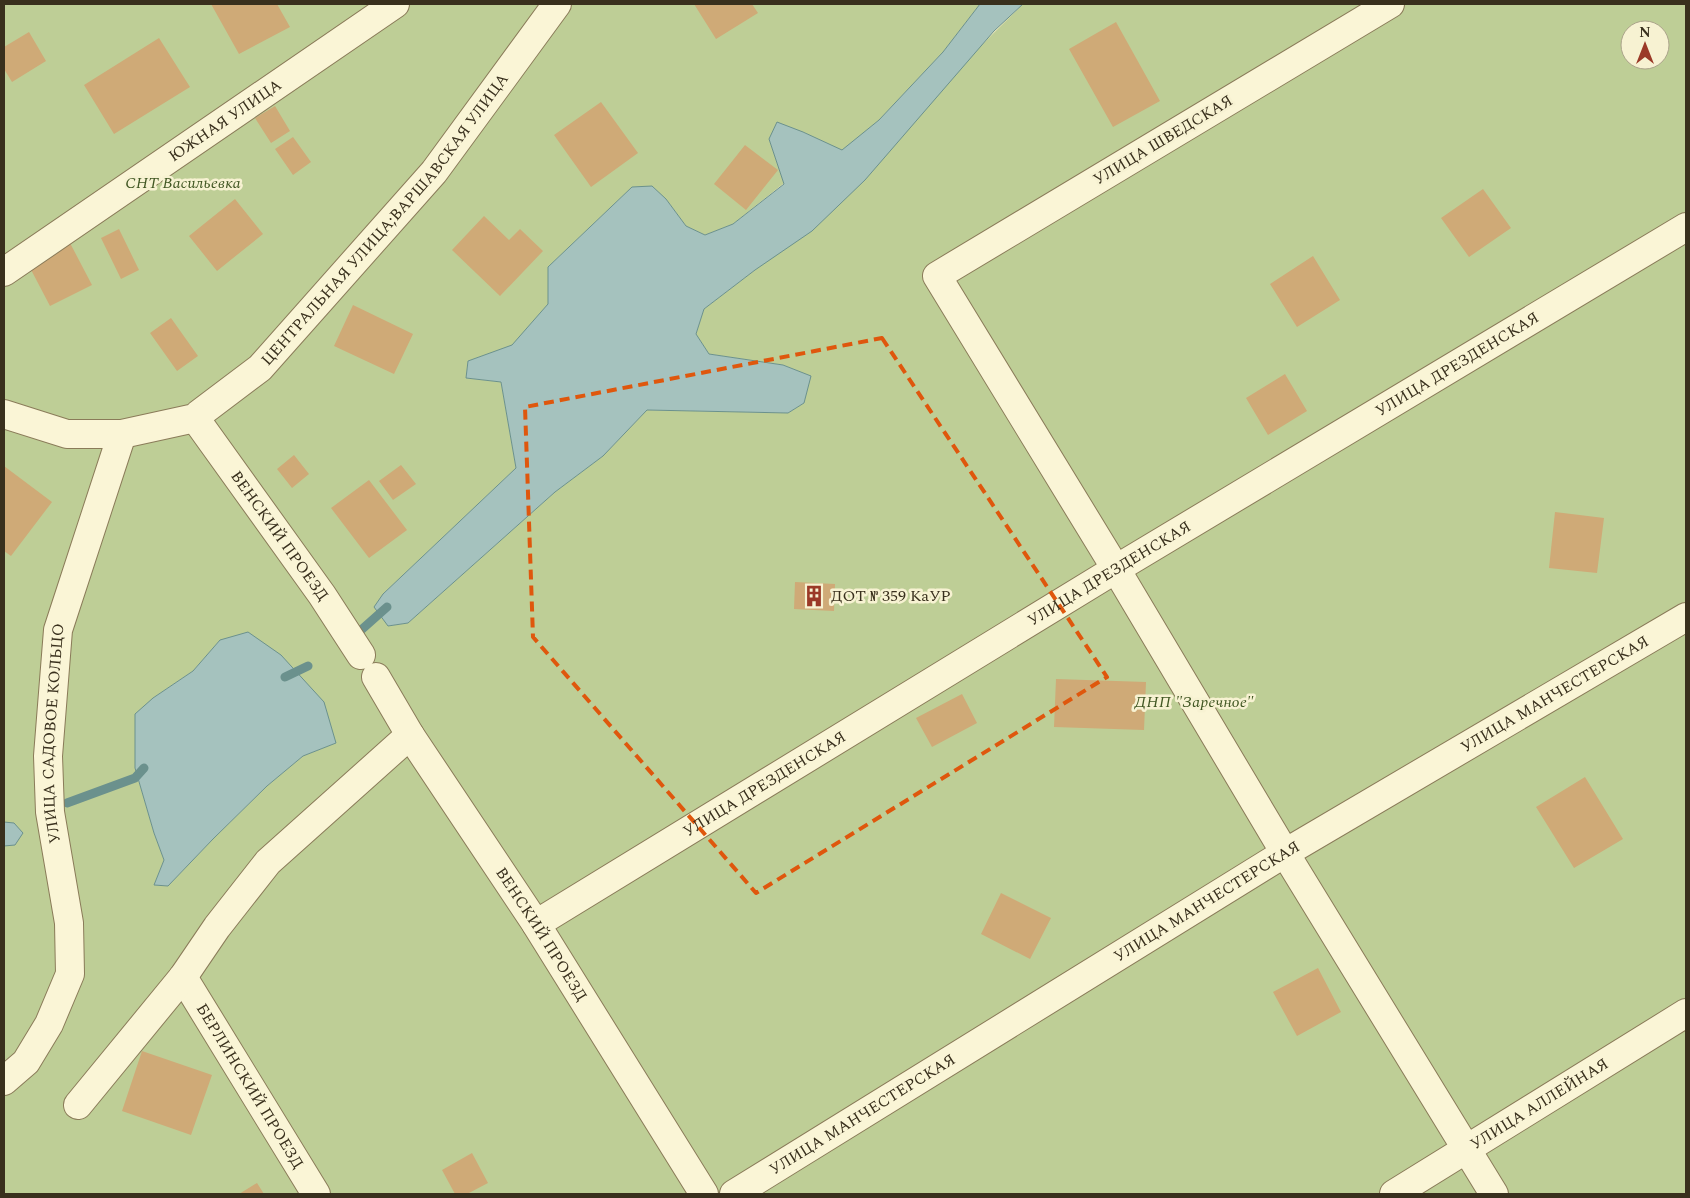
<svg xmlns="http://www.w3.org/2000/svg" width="1690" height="1198" font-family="Spectral,serif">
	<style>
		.green { fill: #bece96; fill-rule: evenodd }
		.water { fill: #a5c2be; stroke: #6b918d }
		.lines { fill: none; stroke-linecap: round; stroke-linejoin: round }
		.stream { stroke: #6b918d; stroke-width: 9 }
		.building { fill: #cfaa77 }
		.minor-casing { stroke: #8a7b59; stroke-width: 30 }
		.minor { stroke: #faf5d6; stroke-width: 28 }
		.marked { fill: none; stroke: #df570d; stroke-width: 4; stroke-dasharray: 10 6; stroke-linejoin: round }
		.labels { text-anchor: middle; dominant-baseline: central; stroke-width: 5; stroke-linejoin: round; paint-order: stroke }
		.street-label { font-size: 16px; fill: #39301d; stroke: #f7f2d2 }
		.park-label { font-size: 16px; font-style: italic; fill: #415723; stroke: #f7f2d2 }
		.poi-label { font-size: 16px; fill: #39301d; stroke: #f7f2d2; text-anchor: start }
	</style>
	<rect width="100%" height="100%" fill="#f0e9c2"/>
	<path class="green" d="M 4,4 L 980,4 L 943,52 L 879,120 L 842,151 L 803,132 L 769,139 L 784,183 L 733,224 L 705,235 L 686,226 L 666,199 L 632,187 L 548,267 L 548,304 L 512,346 L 468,361 L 466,378 L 501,382 L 516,468 L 383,594 L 388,626 L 408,623 L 555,492 L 603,456 L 647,410 L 788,413 L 804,403 L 810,376 L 783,365 L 709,354 L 696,334 L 704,309 L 755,270 L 1023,4 L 1686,4 L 1686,1194 L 4,1194 ZM 1630,30 L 1660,30 L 1660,60 L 1630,60 ZM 220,640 L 336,743 L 303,756 L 267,786 L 213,839 L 168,886 L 154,885 L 164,860 L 154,833 L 135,768 L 153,698 L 193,671 Z"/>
	<path class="water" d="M 980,4 L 1023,4 L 994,31 L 865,180 L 812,231 L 755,270 L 704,309 L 696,334 L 709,354 L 783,365 L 811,376 L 804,403 L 788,413 L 647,410 L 603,456 L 555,492 L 408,623 L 388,626 L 374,607 L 383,594 L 516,468 L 501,382 L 466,378 L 468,361 L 512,345 L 548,304 L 548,267 L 632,187 L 652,186 L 666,199 L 686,226 L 705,235 L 733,224 L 784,184 L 769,139 L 777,122 L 803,132 L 842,150 L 879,120 L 943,52 Z
		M 248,632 L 281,655 L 324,702 L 336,743 L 303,756 L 267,786 L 213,839 L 168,886 L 154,885 L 164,860 L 154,833 L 135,768 L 135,714 L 153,698 L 193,671 L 220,640 Z
		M 4,822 L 14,823 L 23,833 L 15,845 L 4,846 Z"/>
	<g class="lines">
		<path class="stream" d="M 360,631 L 387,607
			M 285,677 L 308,666
			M 67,803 L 135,778 L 144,768"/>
	</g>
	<path class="building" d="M 211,4 L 277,4 L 290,27 L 239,54 Z
		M 694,4 L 752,4 L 758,13 L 716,39 Z
		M 1116,22 L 1160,101 L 1113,127 L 1069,49 Z
		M 29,32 L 46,61 L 12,82 L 4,69 L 4,47 Z
		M 159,38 L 190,87 L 114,134 L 84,85 Z
		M 601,102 L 638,153 L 591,187 L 554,135 Z
		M 275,106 L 290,131 L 271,143 L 255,118 Z
		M 293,137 L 311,162 L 293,175 L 275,149 Z
		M 745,145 L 778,170 L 746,210 L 714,184 Z
		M 1483,189 L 1511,228 L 1469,257 L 1441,218 Z
		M 235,199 L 263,234 L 217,271 L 189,236 Z
		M 484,216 L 509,240 L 520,229 L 543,251 L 500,296 L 452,250 Z
		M 119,229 L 139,270 L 121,279 L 101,238 Z
		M 70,243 L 92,285 L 50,306 L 28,264 Z
		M 1313,256 L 1340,300 L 1297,327 L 1270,284 Z
		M 353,305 L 413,334 L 394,374 L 334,346 Z
		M 171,318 L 198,356 L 177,371 L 150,333 Z
		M 1285,374 L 1307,411 L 1268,435 L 1246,398 Z
		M 294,455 L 309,474 L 292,488 L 277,469 Z
		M 401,465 L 416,484 L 393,500 L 379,481 Z
		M 4,466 L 52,502 L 11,556 L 4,551 Z
		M 369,480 L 407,530 L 369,558 L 331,508 Z
		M 1555,512 L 1604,518 L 1597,573 L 1549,568 Z
		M 795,582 L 835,584 L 834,611 L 794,609 Z
		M 1056,679 L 1146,682 L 1144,730 L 1054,727 Z
		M 962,694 L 977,723 L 932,747 L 916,718 Z
		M 1585,777 L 1623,839 L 1574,868 L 1536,807 Z
		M 1001,893 L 1051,918 L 1030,959 L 981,934 Z
		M 1318,968 L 1341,1012 L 1297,1036 L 1273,992 Z
		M 142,1051 L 212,1075 L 191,1135 L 122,1111 Z
		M 472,1153 L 488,1183 L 467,1194 L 455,1194 L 442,1170 Z
		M 257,1183 L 264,1194 L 239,1194 Z"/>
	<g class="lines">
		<g class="minor-casing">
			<g id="minor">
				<path d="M 1390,4 L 937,276 L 1116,569 L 1285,853 L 1494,1194"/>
				<path id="s1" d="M 4,272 L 395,4"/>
				<path id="s2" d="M 4,414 L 67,434 L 122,434 L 195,418 L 199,414 L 260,368 L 434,172 L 557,4"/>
				<path id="s3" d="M 195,418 L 322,595 L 361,655"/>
				<path id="s4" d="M 376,677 L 410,735 L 536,924 L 704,1194"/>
				<path id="s5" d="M 536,924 L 1116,569 L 1686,227"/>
				<path id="s6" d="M 183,977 L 316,1194"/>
				<path id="s7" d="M 4,1081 L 26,1062 L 49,1024 L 70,974 L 69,923 L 50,812 L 48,756 L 58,630 L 122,434"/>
				<path d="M 78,1105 L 183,977 L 217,927 L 268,862 L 410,735"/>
				<path id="s8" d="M 734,1194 L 1285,853 L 1686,617"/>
				<path id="s9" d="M 1394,1194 L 1686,1013"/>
			</g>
		</g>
		<use href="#minor" class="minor"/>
	</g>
	<path class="marked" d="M 882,338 L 1107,677 L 756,893 L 533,637 L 525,407 Z"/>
	<defs>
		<g id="building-bare" transform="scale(1.725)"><path d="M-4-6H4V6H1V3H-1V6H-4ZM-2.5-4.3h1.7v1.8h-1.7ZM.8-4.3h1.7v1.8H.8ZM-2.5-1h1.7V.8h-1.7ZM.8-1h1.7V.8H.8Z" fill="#9b3927" stroke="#f7f2d2" stroke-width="2.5" paint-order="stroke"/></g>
	</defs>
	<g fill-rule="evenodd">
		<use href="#building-bare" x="814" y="596"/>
	</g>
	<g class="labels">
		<g class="street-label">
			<text stroke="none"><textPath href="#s1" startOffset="268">ЮЖНАЯ УЛИЦА</textPath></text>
			<text transform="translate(1163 140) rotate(-31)">УЛИЦА ШВЕДСКАЯ</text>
			<text stroke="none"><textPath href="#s2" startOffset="472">ЦЕНТРАЛЬНАЯ УЛИЦА;ВАРШАВСКАЯ УЛИЦА</textPath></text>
			<text stroke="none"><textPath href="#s5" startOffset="1078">УЛИЦА ДРЕЗДЕНСКАЯ</textPath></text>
			<text stroke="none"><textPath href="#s3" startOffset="145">ВЕНСКИЙ ПРОЕЗД</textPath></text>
			<text stroke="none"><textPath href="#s5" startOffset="672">УЛИЦА ДРЕЗДЕНСКАЯ</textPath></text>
			<text stroke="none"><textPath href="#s8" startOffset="961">УЛИЦА МАНЧЕСТЕРСКАЯ</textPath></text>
			<text stroke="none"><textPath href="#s7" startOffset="370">УЛИЦА САДОВОЕ КОЛЬЦО</textPath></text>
			<text stroke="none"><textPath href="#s5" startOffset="268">УЛИЦА ДРЕЗДЕНСКАЯ</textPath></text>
			<text stroke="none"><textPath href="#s8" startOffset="556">УЛИЦА МАНЧЕСТЕРСКАЯ</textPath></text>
			<text stroke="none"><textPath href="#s4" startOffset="306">ВЕНСКИЙ ПРОЕЗД</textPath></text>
			<text stroke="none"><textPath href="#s6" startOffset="128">БЕРЛИНСКИЙ ПРОЕЗД</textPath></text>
			<text stroke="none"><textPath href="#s9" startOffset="171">УЛИЦА АЛЛЕЙНАЯ</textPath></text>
			<text stroke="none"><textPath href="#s8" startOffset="151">УЛИЦА МАНЧЕСТЕРСКАЯ</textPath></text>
		</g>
		<g class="park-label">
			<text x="183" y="183">СНТ Васильевка</text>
			<text x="1194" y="702">ДНП "Заречное"</text>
		</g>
		<g class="poi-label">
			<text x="831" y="596">ДОТ № 359 КаУР</text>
		</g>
	</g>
	<rect width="1690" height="1198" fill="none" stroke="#39301d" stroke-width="10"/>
	<g transform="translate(1645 45)"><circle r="24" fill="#f7f2d2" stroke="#aba48a"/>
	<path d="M0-4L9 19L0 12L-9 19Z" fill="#9b3927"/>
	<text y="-8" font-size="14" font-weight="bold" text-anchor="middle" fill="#39301d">N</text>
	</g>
</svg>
